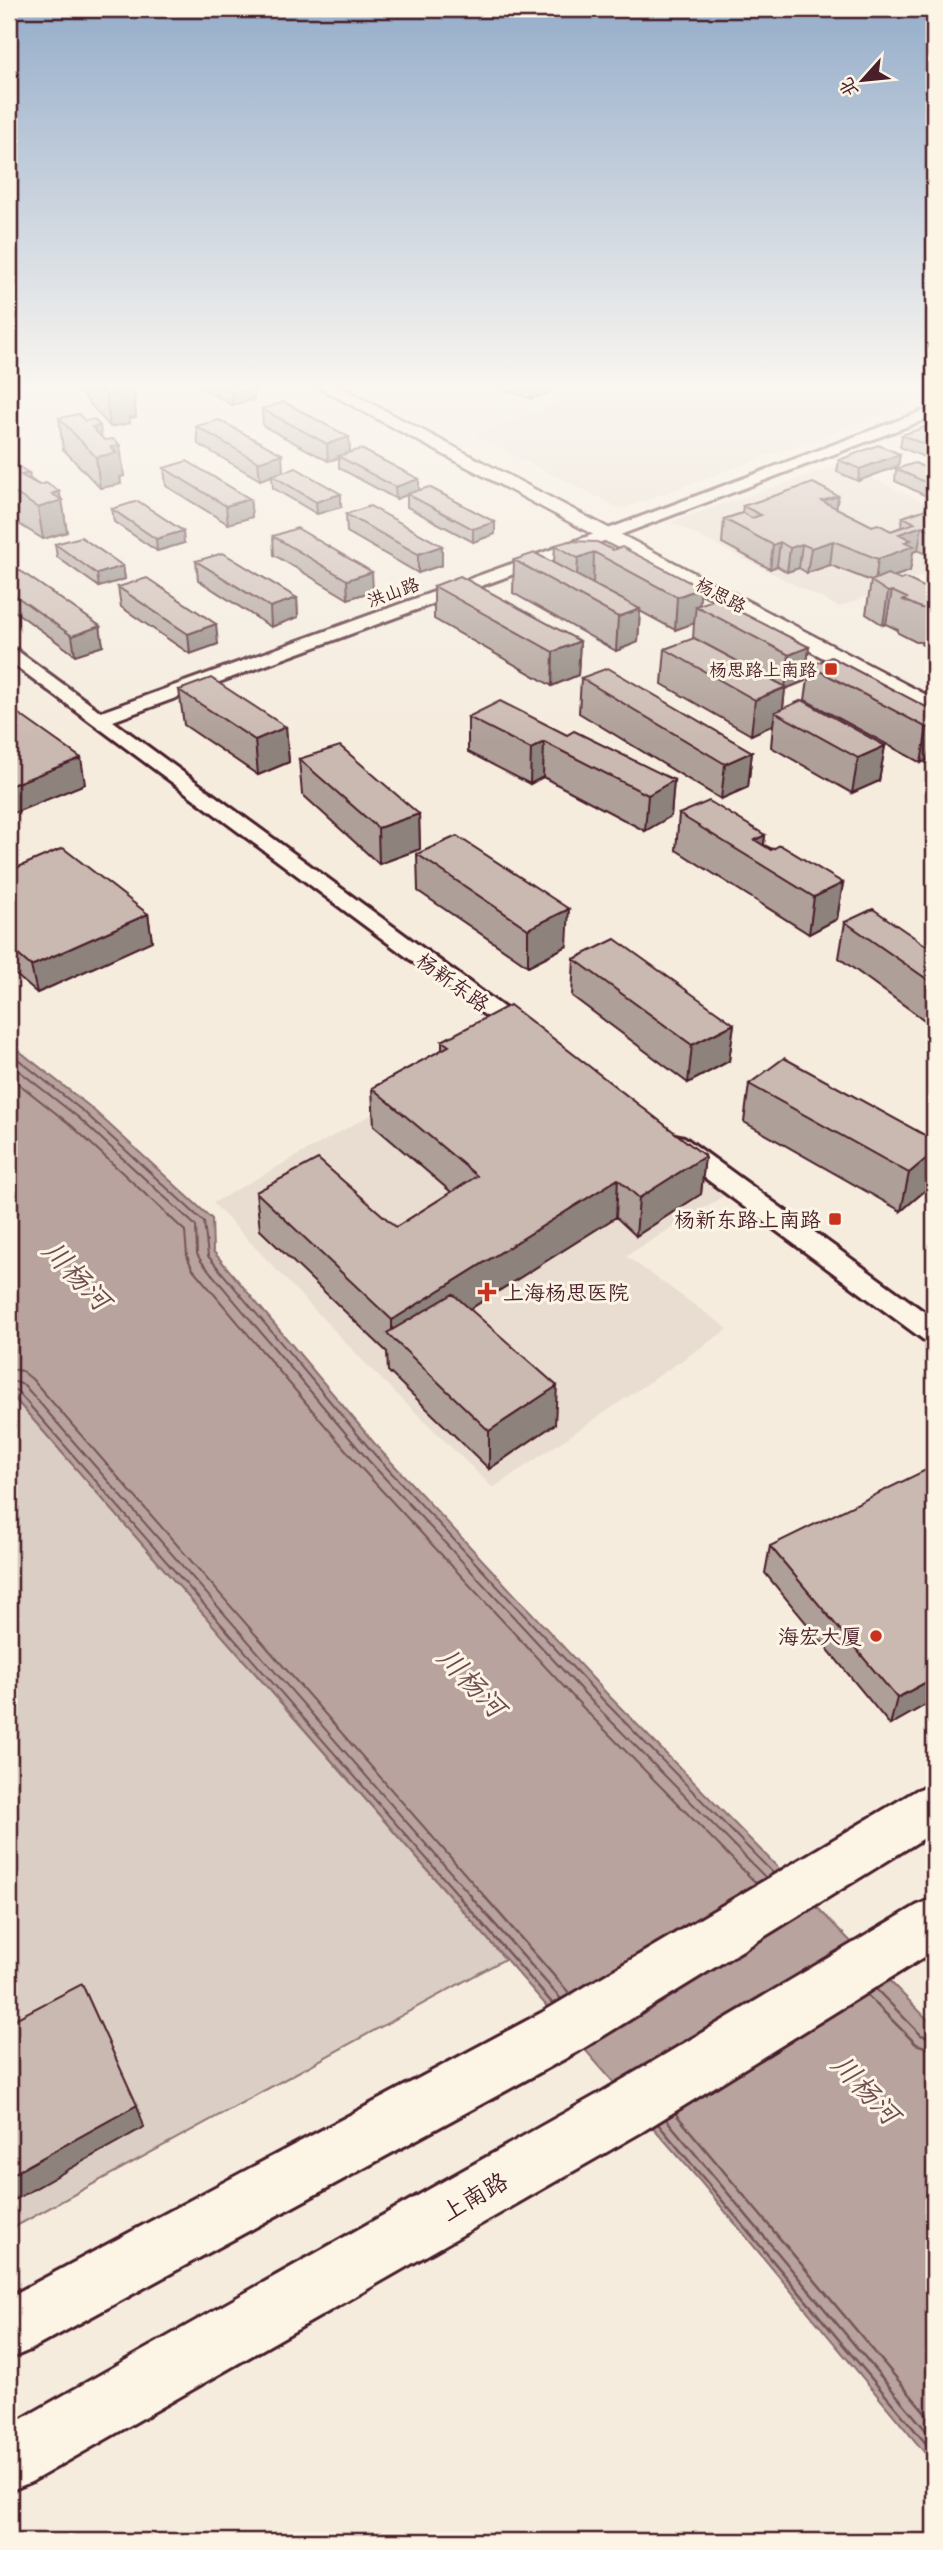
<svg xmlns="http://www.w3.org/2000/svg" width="943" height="2550" font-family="'Patrick Hand','LXGW WenKai TC',sans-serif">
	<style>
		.built { fill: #e8ddd0 }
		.green { fill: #dbcec4; stroke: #927678; stroke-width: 2 }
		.water { fill: #b8a39e; stroke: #8c6e70; stroke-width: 2 }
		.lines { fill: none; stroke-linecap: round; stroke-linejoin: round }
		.shore-far1 { stroke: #765459; stroke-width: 2 }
		.shore { stroke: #765459; stroke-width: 2.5 }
		.minor-casing { stroke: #4a1f2b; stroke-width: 6 }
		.tertiary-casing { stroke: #4a1f2b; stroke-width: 5 }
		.primary-casing { stroke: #4a1f2b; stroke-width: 6 }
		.minor { fill: #fcf5e5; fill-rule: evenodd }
		.tertiary { fill: #fcf5e5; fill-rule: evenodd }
		.primary { fill: #fcf5e5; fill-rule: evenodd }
		.wall { fill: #ae9f98; stroke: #4a1f2b; stroke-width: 2 }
		.shaded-wall { fill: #8d827c; stroke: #4a1f2b; stroke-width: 2 }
		.building { fill: #cab9b1; stroke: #4a1f2b; stroke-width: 2 }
		.poi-dot { fill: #c8321e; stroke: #fcf5e5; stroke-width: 2.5 }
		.labels { text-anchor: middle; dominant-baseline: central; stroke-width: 6; stroke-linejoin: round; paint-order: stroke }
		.far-street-label { font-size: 18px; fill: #4a1f2b; stroke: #fcf5e5 }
		.far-poi-label { font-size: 18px; fill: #4a1f2b; stroke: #fcf5e5; text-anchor: end }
		.street-label { font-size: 21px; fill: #4a1f2b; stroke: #fcf5e5 }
		.poi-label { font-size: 21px; fill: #4a1f2b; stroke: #fcf5e5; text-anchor: end }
		.near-street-label { font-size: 24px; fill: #4a1f2b; stroke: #fcf5e5 }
		.near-water-label { font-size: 28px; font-style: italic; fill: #704d53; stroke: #fcf5e5 }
	</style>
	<rect width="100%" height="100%" fill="#f5ecde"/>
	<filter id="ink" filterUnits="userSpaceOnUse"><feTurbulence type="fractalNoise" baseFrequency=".0143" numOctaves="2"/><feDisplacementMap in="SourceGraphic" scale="14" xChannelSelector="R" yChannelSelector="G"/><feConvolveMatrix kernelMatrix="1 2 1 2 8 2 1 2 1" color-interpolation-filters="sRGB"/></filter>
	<g filter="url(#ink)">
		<path class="built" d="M 600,385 L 934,385 L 934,395 L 622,509 L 475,436 Z
			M 842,464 L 934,507 L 934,571 L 839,607 L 671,522 Z
			M 507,1039 L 725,1195 L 626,1256 L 728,1329 L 493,1488 L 367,1365 L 213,1203 Z"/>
		<path class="green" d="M 9,1392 L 505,1959 L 9,2230 Z"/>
		<path class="water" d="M 9,1043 L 89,1106 L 212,1219 L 213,1251 L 380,1450 L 610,1697 L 934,2026 L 934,2464 L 700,2181 L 9,1392 Z"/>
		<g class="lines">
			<path class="shore-far1" d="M 9,1052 L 84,1112 L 204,1222 L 208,1256 L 375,1455 L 605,1702 L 773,1873
				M 9,1063 L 79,1118 L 196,1226 L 197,1254 L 201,1261 L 369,1461 L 598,1708 L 766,1878
				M 9,1076 L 72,1126 L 185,1231 L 187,1256 L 192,1268 L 361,1468 L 591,1716 L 756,1883
				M 9,1369 L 22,1371 L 32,1379 L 486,1898
				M 9,1380 L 24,1385 L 473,1898
				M 9,1388 L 17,1391 L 461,1898"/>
			<path class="shore" d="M 459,1897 L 553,2004
				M 471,1897 L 561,1999
				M 485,1897 L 570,1994
				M 876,1989 L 921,2035 L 934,2039
				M 867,1995 L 916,2044 L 934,2050
				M 675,2113 L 934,2423
				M 666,2119 L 934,2440
				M 658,2124 L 934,2453"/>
			<g class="minor-casing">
				<path id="minor" d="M 934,407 L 934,416 L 612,538 L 113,721 L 533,1029 L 536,1034 L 533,1039 L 517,1039 L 9,661 L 9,648 L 15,649 L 101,712 L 600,532 Z
					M 675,1135 L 684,1137 L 934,1319 L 934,1343 L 924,1340 L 666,1149 L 663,1143 L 666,1137 Z"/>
			</g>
			<g class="tertiary-casing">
				<path id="tertiary" d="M 314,385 L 336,385 L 934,699 L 934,715 L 926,713 Z"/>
			</g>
			<g class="primary-casing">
				<path id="primary" d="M 934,1784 L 934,1832 L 579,2051 L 30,2350 L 9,2359 L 9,2297 L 541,2013 L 917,1790 Z
					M 934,1898 L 934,1951 L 640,2133 L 31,2482 L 9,2491 L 9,2426 L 600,2093 L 916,1906 Z"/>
			</g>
			<use href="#minor" class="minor"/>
			<use href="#tertiary" class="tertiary"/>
			<use href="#primary" class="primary"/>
		</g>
		<path class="wall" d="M 78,385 L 131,385 L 133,387 L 136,417 L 129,418 L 130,423 L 110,427 L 78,390 Z
			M 197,385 L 249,385 L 254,387 L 254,399 L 232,405 Z
			M 493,385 L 551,385 L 550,392 L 531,399 Z
			M 262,409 L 349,437 L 350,452 L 419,479 L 419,490 L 495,522 L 495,534 L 473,542 L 407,507 L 407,495 L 396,499 L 339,468 L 339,458 L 328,461 L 263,426 Z
			M 59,418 L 102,438 L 124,476 L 120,477 L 121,484 L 100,488 L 63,449 Z
			M 934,424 L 934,455 L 926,458 L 900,447 L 902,435 Z
			M 196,426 L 283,472 L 341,507 L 317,514 L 273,488 L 272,476 L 260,480 L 198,444 Z
			M 900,454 L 898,466 L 858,481 L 837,472 L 839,460 Z
			M 9,464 L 39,485 L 59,491 L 61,499 L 62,500 L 67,532 L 43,539 L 9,518 Z
			M 164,468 L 250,499 L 252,517 L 228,524 L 166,486 Z
			M 896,469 L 934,472 L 934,500 L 895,481 Z
			M 838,496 L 836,508 L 872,526 L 891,531 L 901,527 L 903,517 L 932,507 L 934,554 L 929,556 L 918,550 L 913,552 L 910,571 L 893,577 L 934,592 L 934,651 L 921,644 L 922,642 L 916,642 L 898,633 L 898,630 L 886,624 L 883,625 L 866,614 L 871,581 L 830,565 L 807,573 L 799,568 L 787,572 L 777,566 L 770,569 L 722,543 L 724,519 L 742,513 L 743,506 Z
			M 112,509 L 184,543 L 157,551 L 114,522 Z
			M 346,514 L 442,546 L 442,565 L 418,573 L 347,532 Z
			M 273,536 L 373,591 L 348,599 L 274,555 Z
			M 55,544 L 123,566 L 125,579 L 99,587 L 57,557 Z
			M 555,545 L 613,550 L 701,588 L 699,605 L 809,647 L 805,681 L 785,689 L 783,709 L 885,746 L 879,781 L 852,793 L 771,747 L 773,725 L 751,735 L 662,684 L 665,649 L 693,639 L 694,623 L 675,630 L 640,611 L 638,642 L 616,651 L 513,593 L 514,560 L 554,563 Z
			M 196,561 L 297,598 L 298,617 L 271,627 L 198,580 Z
			M 9,574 L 100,626 L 103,646 L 75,655 L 9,607 Z
			M 434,586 L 580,641 L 578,675 L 552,686 L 434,619 Z
			M 118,587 L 218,644 L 190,654 L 121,607 Z
			M 810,666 L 934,711 L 921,763 L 805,700 Z
			M 581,678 L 752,752 L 748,787 L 721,799 L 579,713 Z
			M 179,690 L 286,727 L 289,762 L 258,775 L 184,725 Z
			M 468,717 L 567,735 L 674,780 L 671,816 L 645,831 L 543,777 L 530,784 L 468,752 Z
			M 299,759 L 419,814 L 420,849 L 379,864 L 302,794 Z
			M 679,814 L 765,835 L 764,845 L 843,883 L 837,919 L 809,934 L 676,850 Z
			M 417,854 L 567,946 L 528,966 L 418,891 Z
			M 9,871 L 148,914 L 152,941 L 37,993 L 9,969 Z
			M 845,922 L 934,951 L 934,1027 L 839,958 Z
			M 574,959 L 734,1024 L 729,1061 L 688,1083 L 572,996 Z
			M 442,1041 L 705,1156 L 701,1194 L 636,1236 L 616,1217 L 470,1309 L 555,1424 L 489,1469 L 388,1371 L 387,1352 L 260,1230 L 256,1192 L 396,1227 L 451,1192 L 374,1126 L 372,1088 L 442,1050 Z
			M 749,1084 L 934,1140 L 934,1183 L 901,1211 L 744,1122 Z
			M 770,1546 L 934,1700 L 890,1725 L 765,1573 Z"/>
		<path class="shaded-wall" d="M 531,385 L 551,385 L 550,392 L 531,399 Z
			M 133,387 L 136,417 L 129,418 L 130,423 L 110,427 L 106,396 L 122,389 Z
			M 254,387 L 254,399 L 232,405 L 231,393 Z
			M 100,426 L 104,455 L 111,447 L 120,445 L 124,476 L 120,477 L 121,484 L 100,488 L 92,427 Z
			M 349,437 L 350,455 L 338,456 L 339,458 L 328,461 L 327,444 Z
			M 934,444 L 934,455 L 926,458 L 928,446 Z
			M 282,454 L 283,472 L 260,480 L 258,462 Z
			M 900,454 L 898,466 L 858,481 L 860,469 Z
			M 29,473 L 34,504 L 21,475 Z
			M 419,479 L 419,492 L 407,494 L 407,495 L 396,499 L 395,487 Z
			M 59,491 L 61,500 L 62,500 L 67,532 L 43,539 L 38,508 L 52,494 Z
			M 341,494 L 341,507 L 317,514 L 316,502 Z
			M 838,496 L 835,519 L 822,501 Z
			M 250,499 L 252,517 L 228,524 L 226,506 Z
			M 495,522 L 495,534 L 473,542 L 473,529 Z
			M 922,526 L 918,550 L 913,552 L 910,571 L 875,583 L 878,559 L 899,534 Z
			M 183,531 L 184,543 L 157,551 L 156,539 Z
			M 934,531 L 934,554 L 929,556 L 933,532 Z
			M 833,541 L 830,565 L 807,573 L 811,548 Z
			M 780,542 L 777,566 L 770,569 L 773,545 Z
			M 802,544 L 799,568 L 787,572 L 790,548 Z
			M 442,546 L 442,565 L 418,573 L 418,554 Z
			M 594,552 L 593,585 L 576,591 L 578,558 Z
			M 123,566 L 125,579 L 99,587 L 97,574 Z
			M 372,572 L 373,591 L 348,599 L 347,580 Z
			M 701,588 L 699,608 L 696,606 L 694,623 L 675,630 L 677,597 Z
			M 892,591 L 886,624 L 883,625 L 888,592 Z
			M 297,598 L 298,617 L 271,627 L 270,607 Z
			M 640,609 L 638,642 L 616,651 L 618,617 Z
			M 216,624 L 218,644 L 190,654 L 188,634 Z
			M 100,626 L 103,646 L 75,655 L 72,636 Z
			M 580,641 L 578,675 L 552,686 L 553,652 Z
			M 809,647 L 805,681 L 785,689 L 782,716 L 775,712 L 773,725 L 751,735 L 755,700 L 785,688 L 789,655 Z
			M 934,725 L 934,757 L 921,763 L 927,728 Z
			M 286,727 L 289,762 L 258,775 L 255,740 Z
			M 544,742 L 543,777 L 530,784 L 531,749 Z
			M 885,746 L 879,781 L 852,793 L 858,758 Z
			M 752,752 L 748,787 L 721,799 L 725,764 Z
			M 81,758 L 85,784 L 9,815 L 9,786 Z
			M 674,780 L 671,816 L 645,831 L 648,795 Z
			M 419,814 L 420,849 L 379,864 L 378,828 Z
			M 765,835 L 761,865 L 755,840 Z
			M 843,883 L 837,919 L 809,934 L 814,897 Z
			M 569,909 L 567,946 L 528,966 L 528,929 Z
			M 148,914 L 152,941 L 37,993 L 31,966 Z
			M 734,1024 L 729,1061 L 688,1083 L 692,1045 Z
			M 934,1152 L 934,1183 L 901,1211 L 909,1173 Z
			M 705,1156 L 701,1194 L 636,1236 L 639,1198 Z
			M 618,1179 L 616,1217 L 405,1350 L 392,1338 L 392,1320 Z
			M 557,1386 L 555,1424 L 489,1469 L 489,1431 Z
			M 934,1678 L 934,1700 L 890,1725 L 897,1698 Z
			M 137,2105 L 144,2127 L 9,2203 L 9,2176 Z"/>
		<path class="building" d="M 96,385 L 131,385 L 133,387 L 122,389 L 126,393 L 106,396 Z
			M 217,385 L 249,385 L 254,387 L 231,393 Z
			M 284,402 L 349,437 L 327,444 L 262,409 Z
			M 79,414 L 85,421 L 94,419 L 100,426 L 92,427 L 104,440 L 113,439 L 120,445 L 111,447 L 117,453 L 96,457 L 59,418 Z
			M 219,420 L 282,454 L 258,462 L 196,426 Z
			M 934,424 L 934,444 L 928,446 L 902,435 Z
			M 878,445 L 900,454 L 860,469 L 839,460 Z
			M 361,449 L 419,479 L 395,487 L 338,456 Z
			M 187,461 L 250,499 L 226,506 L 164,468 Z
			M 13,463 L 29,473 L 21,475 L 39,485 L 46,483 L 59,491 L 52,494 L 62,500 L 38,508 L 9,489 L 9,464 Z
			M 915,463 L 934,472 L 934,486 L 896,469 Z
			M 296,468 L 341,494 L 316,502 L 272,475 Z
			M 813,483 L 838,496 L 822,501 L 872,526 L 878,524 L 891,531 L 915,523 L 903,517 L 932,507 L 934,508 L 934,531 L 922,526 L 899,534 L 911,540 L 905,542 L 914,546 L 878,559 L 833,541 L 811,548 L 802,544 L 790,548 L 780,542 L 773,545 L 724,519 L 743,513 L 752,518 L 761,515 L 743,506 Z
			M 429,487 L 495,522 L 473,529 L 407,494 Z
			M 138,501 L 183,531 L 156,539 L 112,509 Z
			M 370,506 L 442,546 L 418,554 L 346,514 Z
			M 297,528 L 372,572 L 347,580 L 273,536 Z
			M 81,537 L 123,566 L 97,574 L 55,544 Z
			M 569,541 L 597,542 L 613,550 L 622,547 L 701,588 L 677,597 L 594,552 L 578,558 L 555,545 Z
			M 223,553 L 297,598 L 270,607 L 196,561 Z
			M 535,553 L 640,609 L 618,617 L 514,560 Z
			M 19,570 L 100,626 L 72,636 L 9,591 L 9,574 Z
			M 887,574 L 900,580 L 905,578 L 934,592 L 934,614 L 927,611 L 931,609 L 921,608 L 903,600 L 907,598 L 892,591 L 888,592 L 871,581 Z
			M 460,576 L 580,641 L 553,652 L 434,586 Z
			M 147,578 L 216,624 L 188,634 L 118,587 Z
			M 715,599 L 809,647 L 789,655 L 696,606 Z
			M 694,638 L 786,687 L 755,700 L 665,649 Z
			M 831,657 L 934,711 L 934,725 L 927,728 L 810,666 Z
			M 608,668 L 752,752 L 725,764 L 581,678 Z
			M 211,678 L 286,727 L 255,740 L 179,690 Z
			M 802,700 L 885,746 L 858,758 L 775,712 Z
			M 500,701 L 567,735 L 574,731 L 674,780 L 648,795 L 544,742 L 531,749 L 468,717 Z
			M 9,707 L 81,758 L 9,786 Z
			M 340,746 L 419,814 L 378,828 L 299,759 Z
			M 709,801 L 765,835 L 755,840 L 771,850 L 780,845 L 843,883 L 814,897 L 679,814 Z
			M 457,836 L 569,909 L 528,929 L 417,854 Z
			M 63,848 L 148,914 L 31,966 L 9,947 L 9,871 Z
			M 873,909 L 934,951 L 934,984 L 845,922 Z
			M 615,939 L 734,1024 L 692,1045 L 574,959 Z
			M 510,1005 L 705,1156 L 639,1198 L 618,1179 L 392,1320 L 256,1192 L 318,1159 L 396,1227 L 477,1176 L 372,1088 L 449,1046 L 442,1041 Z
			M 784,1058 L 934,1140 L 934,1152 L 909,1173 L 749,1084 Z
			M 453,1294 L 557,1386 L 489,1431 L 387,1333 Z
			M 934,1466 L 934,1678 L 897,1698 L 770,1546 Z
			M 82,1984 L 137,2105 L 9,2176 L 9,2022 Z"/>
	</g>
	<linearGradient id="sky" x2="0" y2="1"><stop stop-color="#95adca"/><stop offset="0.52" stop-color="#faf6f0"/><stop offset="1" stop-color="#faf6f0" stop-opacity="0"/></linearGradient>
	<rect width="943" height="742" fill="url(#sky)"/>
	<g class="poi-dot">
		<rect x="824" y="662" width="14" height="14" rx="3.5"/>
		<rect x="828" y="1212" width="14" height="14" rx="3.5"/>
		<path d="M483.5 1281.5h7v7h7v7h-7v7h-7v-7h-7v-7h7z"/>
		<circle cx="876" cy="1636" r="7"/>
	</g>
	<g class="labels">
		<g class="far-street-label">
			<text transform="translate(393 592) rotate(-20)">洪山路</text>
			<text transform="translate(721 595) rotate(28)">杨思路</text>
		</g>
		<g class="far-poi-label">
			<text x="817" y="669">杨思路上南路</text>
		</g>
		<g class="street-label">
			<text transform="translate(453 982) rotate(36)">杨新东路</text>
		</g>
		<g class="poi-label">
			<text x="821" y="1219">杨新东路上南路</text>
			<text x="503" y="1292" text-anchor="start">上海杨思医院</text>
			<text x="862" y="1636">海宏大厦</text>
		</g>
		<g class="near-street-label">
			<text transform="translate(474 2196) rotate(-30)">上南路</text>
		</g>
		<g class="near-water-label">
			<text transform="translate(77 1275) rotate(46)">川杨河</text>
			<text transform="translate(472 1682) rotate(46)">川杨河</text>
			<text transform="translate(866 2089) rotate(46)">川杨河</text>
		</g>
	</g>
	<rect width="943" height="2550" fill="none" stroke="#fcf5e5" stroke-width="35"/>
	<rect x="18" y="18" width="908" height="2515" fill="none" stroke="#4a1f2b" stroke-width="2.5" filter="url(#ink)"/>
	<g transform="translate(863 80) rotate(243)" stroke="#fcf5e5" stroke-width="5" paint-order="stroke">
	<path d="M0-5L12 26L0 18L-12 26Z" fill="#4a1f2b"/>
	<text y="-10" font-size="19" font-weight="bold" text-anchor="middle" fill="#4a1f2b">北</text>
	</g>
</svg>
